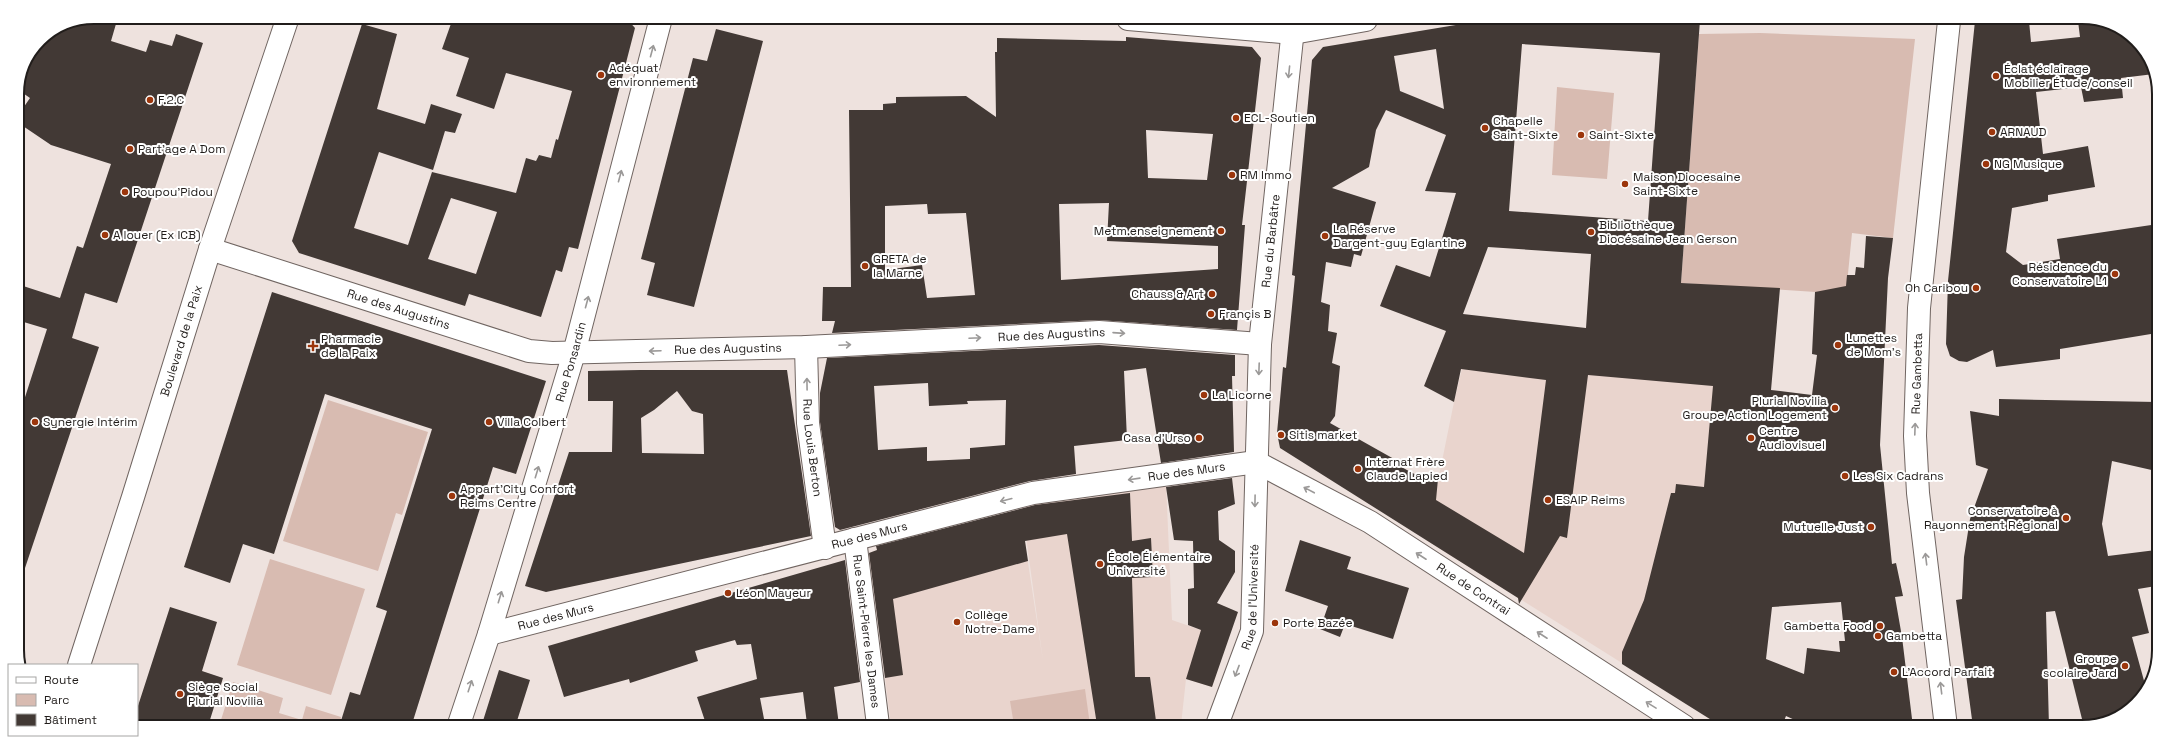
<svg xmlns="http://www.w3.org/2000/svg" width="2176" height="744" font-family="'Space Grotesk',sans-serif">
	<style>
		.built { fill: #e9d4cd }
		.green { fill: #d8bbb1 }
		.building { fill: #423935; fill-rule: evenodd }
		.lines { fill: none; stroke-linecap: round; stroke-linejoin: round }
		.minor-casing { stroke: #706561; stroke-width: 24 }
		.tertiary-casing { stroke: #706561; stroke-width: 24 }
		.secondary-casing { stroke: #706561; stroke-width: 24 }
		.minor { stroke: #fff; stroke-width: 22 }
		.tertiary { stroke: #fff; stroke-width: 22 }
		.secondary { stroke: #fff; stroke-width: 22 }
		.oneway { stroke: #9b9998 }
		.poi-dot { fill: #9c360c; stroke: #fff; stroke-width: 1.5 }
		.labels { text-anchor: middle; dominant-baseline: central; stroke-width: 4; stroke-linejoin: round; paint-order: stroke }
		.poi-label { font-size: 12px; fill: #211d1b; stroke: #fff; text-anchor: start }
		.street-label { font-size: 12px; fill: #211d1b; stroke: #fff }
		.rim { fill: none; stroke: #211d1b; stroke-width: 2 }
	</style>
	<rect width="100%" height="100%" fill="#eee2de"/>
	<path class="built" d="M 1471,331 L 1732,387 L 1778,391 L 1649,680 L 1426,540 L 1454,402 Z
		M 1166,483 L 1172,620 L 1227,639 L 1212,687 L 1186,679 L 1181,725 L 891,725 L 869,553 L 1020,510 L 1043,661 L 1022,507 L 1049,498 Z"/>
	<path class="green" d="M 1760,33 L 1915,39 L 1893,238 L 1852,233 L 1846,294 L 1681,283 L 1699,34 Z
		M 1557,87 L 1614,93 L 1607,179 L 1552,175 Z
		M 328,400 L 428,432 L 402,515 L 396,513 L 378,571 L 283,541 Z
		M 270,559 L 365,589 L 331,695 L 237,665 Z
		M 233,682 L 283,698 L 279,713 L 302,720 L 306,706 L 341,717 L 340,724 L 220,723 Z
		M 1085,689 L 1090,725 L 1014,725 L 1010,701 Z"/>
	<path class="building" d="M 94,17 L 118,17 L 111,41 L 146,52 L 150,40 L 172,46 L 176,34 L 203,43 L 117,303 L 85,293 L 72,338 L 99,347 L 21,580 L 17,579 L 17,422 L 47,329 L 17,320 L 17,284 L 60,298 L 77,246 L 83,248 L 111,164 L 51,145 L 17,122 L 17,117 L 30,98 L 17,89 L 40,39 L 64,23 Z
		M 453,18 L 626,18 L 635,28 L 578,249 L 569,247 L 562,272 L 556,270 L 541,317 L 469,294 L 465,306 L 299,253 L 292,241 L 362,24 L 397,34 L 377,109 L 425,124 L 431,104 L 462,114 L 455,133 L 445,131 L 433,170 L 379,152 L 354,228 L 408,245 L 432,172 L 516,193 L 526,158 L 536,161 L 539,155 L 551,158 L 556,139 L 558,140 L 572,91 L 506,73 L 494,109 L 456,96 L 469,58 L 442,49 ZM 451,198 L 497,212 L 476,274 L 428,259 Z
		M 1486,20 L 1700,20 L 1681,283 L 1780,288 L 1771,390 L 1812,395 L 1817,355 L 1812,354 L 1815,292 L 1846,286 L 1847,275 L 1855,275 L 1856,267 L 1864,268 L 1866,236 L 1893,238 L 1888,278 L 1880,445 L 1892,564 L 1896,563 L 1903,596 L 1895,597 L 1902,637 L 1913,727 L 1808,726 L 1786,716 L 1782,726 L 1721,726 L 1622,664 L 1622,652 L 1644,600 L 1671,493 L 1675,493 L 1676,484 L 1704,487 L 1713,386 L 1588,375 L 1567,538 L 1560,536 L 1519,604 L 1518,598 L 1280,448 L 1277,433 L 1283,367 L 1286,368 L 1295,276 L 1292,275 L 1312,60 L 1323,47 ZM 1522,44 L 1660,53 L 1648,221 L 1509,211 ZM 1436,49 L 1444,109 L 1400,91 L 1394,56 ZM 1386,110 L 1446,135 L 1425,191 L 1456,193 L 1430,277 L 1396,265 L 1380,306 L 1446,331 L 1424,386 L 1454,402 L 1461,369 L 1546,380 L 1524,553 L 1436,500 L 1438,479 L 1420,477 L 1392,462 L 1394,459 L 1330,423 L 1335,416 L 1340,366 L 1332,363 L 1337,333 L 1328,331 L 1330,305 L 1321,302 L 1326,262 L 1351,267 L 1354,254 L 1361,256 L 1376,202 L 1332,188 L 1369,167 L 1376,130 ZM 1488,247 L 1591,254 L 1586,328 L 1463,314 ZM 1841,602 L 1845,641 L 1839,641 L 1840,652 L 1807,648 L 1804,674 L 1766,659 L 1772,607 Z
		M 1975,21 L 2029,21 L 2031,42 L 2080,37 L 2078,21 L 2107,21 L 2143,47 L 2154,74 L 2121,78 L 2123,98 L 2084,102 L 2081,87 L 2036,92 L 2043,154 L 2088,146 L 2095,187 L 2048,195 L 2048,201 L 2012,208 L 2006,252 L 2023,265 L 2060,259 L 2057,239 L 2158,224 L 2157,333 L 2060,349 L 2060,359 L 1996,367 L 1993,350 L 1967,362 L 1959,361 L 1950,356 L 1946,344 L 1948,281 Z
		M 716,29 L 763,41 L 694,307 L 647,295 L 655,263 L 641,259 L 693,58 L 707,61 Z
		M 1126,37 L 1252,47 L 1261,58 L 1242,225 L 1245,225 L 1237,330 L 1098,320 L 832,333 L 835,321 L 822,321 L 823,287 L 851,287 L 849,110 L 883,110 L 883,104 L 896,103 L 896,97 L 966,96 L 996,117 L 995,52 L 997,52 L 997,38 L 1126,41 ZM 1146,130 L 1213,134 L 1207,180 L 1148,178 ZM 1109,203 L 1107,241 L 1218,246 L 1218,269 L 1061,280 L 1059,204 ZM 927,204 L 928,214 L 966,213 L 975,295 L 927,298 L 922,265 L 885,270 L 885,206 Z
		M 272,292 L 546,381 L 516,474 L 493,467 L 412,724 L 340,724 L 350,692 L 360,695 L 387,611 L 376,607 L 432,429 L 325,394 L 274,554 L 243,544 L 230,583 L 184,567 Z
		M 1099,345 L 1235,355 L 1235,376 L 1232,376 L 1234,452 L 1161,463 L 1146,368 L 1124,371 L 1127,440 L 1074,446 L 1076,474 L 1030,481 L 840,530 L 835,527 L 820,422 L 820,393 L 827,358 ZM 928,383 L 929,406 L 968,404 L 967,401 L 1006,400 L 1005,445 L 970,448 L 970,459 L 927,461 L 927,447 L 878,450 L 874,386 Z
		M 640,370 L 787,370 L 811,536 L 546,592 L 525,586 L 569,452 L 612,452 L 613,401 L 588,401 L 588,371 ZM 677,391 L 692,411 L 703,414 L 704,454 L 642,453 L 641,418 L 654,410 Z
		M 1999,399 L 2157,402 L 2156,471 L 2112,461 L 2102,524 L 2108,556 L 2156,550 L 2156,586 L 2138,589 L 2149,633 L 2132,637 L 2146,688 L 2129,711 L 2084,727 L 2055,611 L 2046,612 L 2049,727 L 1973,727 L 1956,600 L 1962,599 L 1964,557 L 1970,519 L 1988,469 L 1976,465 L 1970,411 L 1999,416 Z
		M 1232,478 L 1235,504 L 1218,511 L 1219,540 L 1235,551 L 1235,572 L 1217,603 L 1238,612 L 1212,687 L 1186,679 L 1201,630 L 1188,625 L 1188,589 L 1194,588 L 1193,541 L 1174,540 L 1166,487 Z
		M 1130,493 L 1132,541 L 1151,538 L 1153,577 L 1132,578 L 1135,677 L 1150,677 L 1156,721 L 1135,725 L 1097,725 L 1067,534 L 1025,541 L 1028,561 L 893,599 L 903,675 L 885,678 L 869,553 L 877,550 L 876,546 L 1035,505 Z
		M 1300,540 L 1351,557 L 1347,569 L 1409,588 L 1393,639 L 1345,624 L 1340,637 L 1320,629 L 1328,606 L 1285,591 Z
		M 845,560 L 860,682 L 834,687 L 839,725 L 807,724 L 803,692 L 760,698 L 765,724 L 706,724 L 697,697 L 757,679 L 751,644 L 737,645 L 735,640 L 695,651 L 698,661 L 630,683 L 629,679 L 564,697 L 548,646 Z
		M 170,607 L 217,622 L 202,671 L 223,678 L 209,723 L 137,723 L 137,709 Z
		M 499,670 L 530,680 L 516,724 L 482,724 Z"/>
	<g class="lines">
		<g class="minor-casing">
			<g id="minor">
				<path id="s1" d="M 210,249 L 529,351 L 552,353 L 806,347 L 1099,332 L 1260,344"/>
				<path id="s2" d="M 806,347 L 808,423 L 825,548"/>
				<path id="s3" d="M 1256,462 L 1370,522 L 1684,726"/>
				<path id="s4" d="M 855,539 L 878,725"/>
				<path id="s5" d="M 489,634 L 1033,493 L 1256,462"/>
				<path id="s6" d="M 459,724 L 489,634 L 574,353 L 661,18"/>
				<path id="s7" d="M 1217,725 L 1252,631 L 1260,344 L 1294,19"/>
				<path id="s8" d="M 1946,727 L 1918,493 L 1915,436 L 1919,308 L 1949,21"/>
			</g>
		</g>
		<g class="tertiary-casing">
			<path id="tertiary" d="M 1128,19 L 1293,33 L 1366,20"/>
		</g>
		<g class="secondary-casing">
			<g id="secondary">
				<path id="s9" d="M 79,665 L 133,497 L 210,249 L 288,17"/>
			</g>
		</g>
		<use href="#minor" class="minor"/>
		<use href="#tertiary" class="tertiary"/>
		<use href="#secondary" class="secondary"/>
	</g>
	<defs><path id="oneway-shaft" d="M-6 0H5M1.5-3L5.5 0L1.5 3" fill="none" stroke-width="1.6" stroke-linecap="round" stroke-linejoin="round"/></defs>
	<g class="oneway">
		<use href="#oneway-shaft" transform="translate(652 51) rotate(-75)"/>
		<use href="#oneway-shaft" transform="translate(1289 72) rotate(96)"/>
		<use href="#oneway-shaft" transform="translate(620 176) rotate(-75)"/>
		<use href="#oneway-shaft" transform="translate(587 302) rotate(-75)"/>
		<use href="#oneway-shaft" transform="translate(1119 333) rotate(4)"/>
		<use href="#oneway-shaft" transform="translate(975 338) rotate(-3)"/>
		<use href="#oneway-shaft" transform="translate(845 345) rotate(-3)"/>
		<use href="#oneway-shaft" transform="translate(655 351) rotate(178)"/>
		<use href="#oneway-shaft" transform="translate(1259 369) rotate(92)"/>
		<use href="#oneway-shaft" transform="translate(807 384) rotate(-91)"/>
		<use href="#oneway-shaft" transform="translate(1915 429) rotate(-88)"/>
		<use href="#oneway-shaft" transform="translate(537 472) rotate(-73)"/>
		<use href="#oneway-shaft" transform="translate(1134 479) rotate(172)"/>
		<use href="#oneway-shaft" transform="translate(1309 490) rotate(-152)"/>
		<use href="#oneway-shaft" transform="translate(1006 500) rotate(166)"/>
		<use href="#oneway-shaft" transform="translate(1255 501) rotate(91)"/>
		<use href="#oneway-shaft" transform="translate(1421 556) rotate(-147)"/>
		<use href="#oneway-shaft" transform="translate(1926 559) rotate(-97)"/>
		<use href="#oneway-shaft" transform="translate(500 597) rotate(-73)"/>
		<use href="#oneway-shaft" transform="translate(1542 635) rotate(-147)"/>
		<use href="#oneway-shaft" transform="translate(1237 671) rotate(111)"/>
		<use href="#oneway-shaft" transform="translate(470 686) rotate(-72)"/>
		<use href="#oneway-shaft" transform="translate(1941 688) rotate(-97)"/>
		<use href="#oneway-shaft" transform="translate(1651 705) rotate(-148)"/>
	</g>
	<g class="poi-dot">
		<circle cx="601" cy="75" r="4"/>
		<circle cx="1996" cy="76" r="4"/>
		<circle cx="150" cy="100" r="4"/>
		<circle cx="1236" cy="118" r="4"/>
		<circle cx="1485" cy="128" r="4"/>
		<circle cx="1992" cy="132" r="4"/>
		<circle cx="1581" cy="135" r="4"/>
		<circle cx="130" cy="149" r="4"/>
		<circle cx="1986" cy="164" r="4"/>
		<circle cx="1232" cy="175" r="4"/>
		<circle cx="1625" cy="184" r="4"/>
		<circle cx="125" cy="192" r="4"/>
		<circle cx="1221" cy="231" r="4"/>
		<circle cx="1591" cy="232" r="4"/>
		<circle cx="105" cy="235" r="4"/>
		<circle cx="1325" cy="236" r="4"/>
		<circle cx="865" cy="266" r="4"/>
		<circle cx="2115" cy="274" r="4"/>
		<circle cx="1976" cy="288" r="4"/>
		<circle cx="1212" cy="294" r="4"/>
		<circle cx="1211" cy="314" r="4"/>
		<circle cx="1838" cy="345" r="4"/>
		<path d="M311 340h4v4h4v4h-4v4h-4v-4h-4v-4h4z"/>
		<circle cx="1204" cy="395" r="4"/>
		<circle cx="1835" cy="408" r="4"/>
		<circle cx="35" cy="422" r="4"/>
		<circle cx="489" cy="422" r="4"/>
		<circle cx="1281" cy="435" r="4"/>
		<circle cx="1199" cy="438" r="4"/>
		<circle cx="1751" cy="438" r="4"/>
		<circle cx="1358" cy="469" r="4"/>
		<circle cx="1845" cy="476" r="4"/>
		<circle cx="452" cy="496" r="4"/>
		<circle cx="1548" cy="500" r="4"/>
		<circle cx="2066" cy="518" r="4"/>
		<circle cx="1871" cy="527" r="4"/>
		<circle cx="1100" cy="564" r="4"/>
		<circle cx="728" cy="593" r="4"/>
		<circle cx="957" cy="622" r="4"/>
		<circle cx="1275" cy="623" r="4"/>
		<circle cx="1880" cy="626" r="4"/>
		<circle cx="1878" cy="636" r="4"/>
		<circle cx="2125" cy="666" r="4"/>
		<circle cx="1894" cy="672" r="4"/>
		<circle cx="180" cy="694" r="4"/>
	</g>
	<g class="labels">
		<g class="poi-label">
			<text x="609" y="68">Adéquat<tspan x="609" dy="14">environnement</tspan></text>
			<text x="2004" y="69">Éclat éclairage<tspan x="2004" dy="14">Mobilier Étude/conseil</tspan></text>
			<text x="158" y="100">F.2.C</text>
			<text x="1244" y="118">ECL-Soutien</text>
			<text x="1493" y="121">Chapelle<tspan x="1493" dy="14">Saint-Sixte</tspan></text>
			<text x="2000" y="132">ARNAUD</text>
			<text x="1589" y="135">Saint-Sixte</text>
			<text x="138" y="149">Part’age A Dom</text>
			<text x="1994" y="164">NG Musique</text>
			<text x="1240" y="175">RM Immo</text>
			<text x="1633" y="177">Maison Diocesaine<tspan x="1633" dy="14">Saint-Sixte</tspan></text>
			<text x="133" y="192">Poupou’Pidou</text>
			<text x="1599" y="225">Bibliothèque<tspan x="1599" dy="14">Diocésaine Jean Gerson</tspan></text>
			<text x="1333" y="229">La Réserve<tspan x="1333" dy="14">Dargent-guy Eglantine</tspan></text>
			<text x="1213" y="231" text-anchor="end">Metm.enseignement</text>
			<text x="113" y="235">A louer (Ex ICB)</text>
			<text x="873" y="259">GRETA de<tspan x="873" dy="14">la Marne</tspan></text>
			<text x="2107" y="267" text-anchor="end">Résidence du<tspan x="2107" dy="14">Conservatoire L1</tspan></text>
			<text x="1968" y="288" text-anchor="end">Oh Caribou</text>
			<text x="1204" y="294" text-anchor="end">Chauss &amp; Art</text>
			<text x="1219" y="314">Françis B</text>
			<text x="1846" y="338">Lunettes<tspan x="1846" dy="14">de Mom’s</tspan></text>
			<text x="321" y="339">Pharmacie<tspan x="321" dy="14">de la Paix</tspan></text>
			<text x="1212" y="395">La Licorne</text>
			<text x="1827" y="401" text-anchor="end">Plurial Novilia<tspan x="1827" dy="14">Groupe Action Logement</tspan></text>
			<text x="43" y="422">Synergie Intérim</text>
			<text x="497" y="422">Villa Colbert</text>
			<text x="1759" y="431">Centre<tspan x="1759" dy="14">Audiovisuel</tspan></text>
			<text x="1289" y="435">Sitis market</text>
			<text x="1191" y="438" text-anchor="end">Casa d’Urso</text>
			<text x="1366" y="462">Internat Frère<tspan x="1366" dy="14">Claude Lapied</tspan></text>
			<text x="1853" y="476">Les Six Cadrans</text>
			<text x="460" y="489">Appart'City Confort<tspan x="460" dy="14">Reims Centre</tspan></text>
			<text x="1556" y="500">ESAIP Reims</text>
			<text x="2058" y="511" text-anchor="end">Conservatoire à<tspan x="2058" dy="14">Rayonnement Régional</tspan></text>
			<text x="1863" y="527" text-anchor="end">Mutuelle Just</text>
			<text x="1108" y="557">École Élémentaire<tspan x="1108" dy="14">Université</tspan></text>
			<text x="736" y="593">Léon Mayeur</text>
			<text x="965" y="615">Collège<tspan x="965" dy="14">Notre-Dame</tspan></text>
			<text x="1283" y="623">Porte Bazée</text>
			<text x="1872" y="626" text-anchor="end">Gambetta Food</text>
			<text x="1886" y="636">Gambetta</text>
			<text x="2117" y="659" text-anchor="end">Groupe<tspan x="2117" dy="14">scolaire Jard</tspan></text>
			<text x="1902" y="672">L’Accord Parfait</text>
			<text x="188" y="687">Siège Social<tspan x="188" dy="14">Plurial Novilia</tspan></text>
		</g>
		<g class="street-label">
			<text stroke="none"><textPath href="#s7" startOffset="491">Rue du Barbâtre</textPath></text>
			<text stroke="none"><textPath href="#s1" startOffset="198">Rue des Augustins</textPath></text>
			<text stroke="none"><textPath href="#s1" startOffset="858">Rue des Augustins</textPath></text>
			<text stroke="none"><textPath href="#s9" startOffset="340">Boulevard de la Paix</textPath></text>
			<text stroke="none"><textPath href="#s1" startOffset="534">Rue des Augustins</textPath></text>
			<text stroke="none"><textPath href="#s6" startOffset="379">Rue Ponsardin</textPath></text>
			<text stroke="none"><textPath href="#s8" startOffset="355">Rue Gambetta</textPath></text>
			<text stroke="none"><textPath href="#s2" startOffset="101">Rue Louis Berton</textPath></text>
			<text stroke="none"><textPath href="#s5" startOffset="717">Rue des Murs</textPath></text>
			<text stroke="none"><textPath href="#s5" startOffset="393">Rue des Murs</textPath></text>
			<text stroke="none"><textPath href="#s3" startOffset="252">Rue de Contrai</textPath></text>
			<text stroke="none"><textPath href="#s7" startOffset="134">Rue de l'Université</textPath></text>
			<text stroke="none"><textPath href="#s5" startOffset="69">Rue des Murs</textPath></text>
			<text stroke="none"><textPath href="#s4" startOffset="93">Rue Saint-Pierre les Dames</textPath></text>
		</g>
	</g>
	<path d="M0 0H2176V744H0ZM94 24H2082A70 70 0 0 1 2152 94V650A70 70 0 0 1 2082 720H94A70 70 0 0 1 24 650V94A70 70 0 0 1 94 24Z" fill="#fff" fill-rule="evenodd"/>
	<path class="rim" d="M94 24H2082A70 70 0 0 1 2152 94V650A70 70 0 0 1 2082 720H94A70 70 0 0 1 24 650V94A70 70 0 0 1 94 24Z"/>
	<rect x="8" y="664" width="130" height="72" fill="#ffffff" stroke="#a6a5a4"/>
	<rect x="16" y="677" width="20" height="6" fill="#ffffff" stroke="#a6a5a4"/>
	<text x="44" y="684" font-size="12" fill="#211d1b">Route</text>
	<rect x="16" y="694" width="20" height="12" fill="#d8bbb1" stroke="#a6a5a4"/>
	<text x="44" y="704" font-size="12" fill="#211d1b">Parc</text>
	<rect x="16" y="714" width="20" height="12" fill="#423935" stroke="#a6a5a4"/>
	<text x="44" y="724" font-size="12" fill="#211d1b">Bâtiment</text>
</svg>
